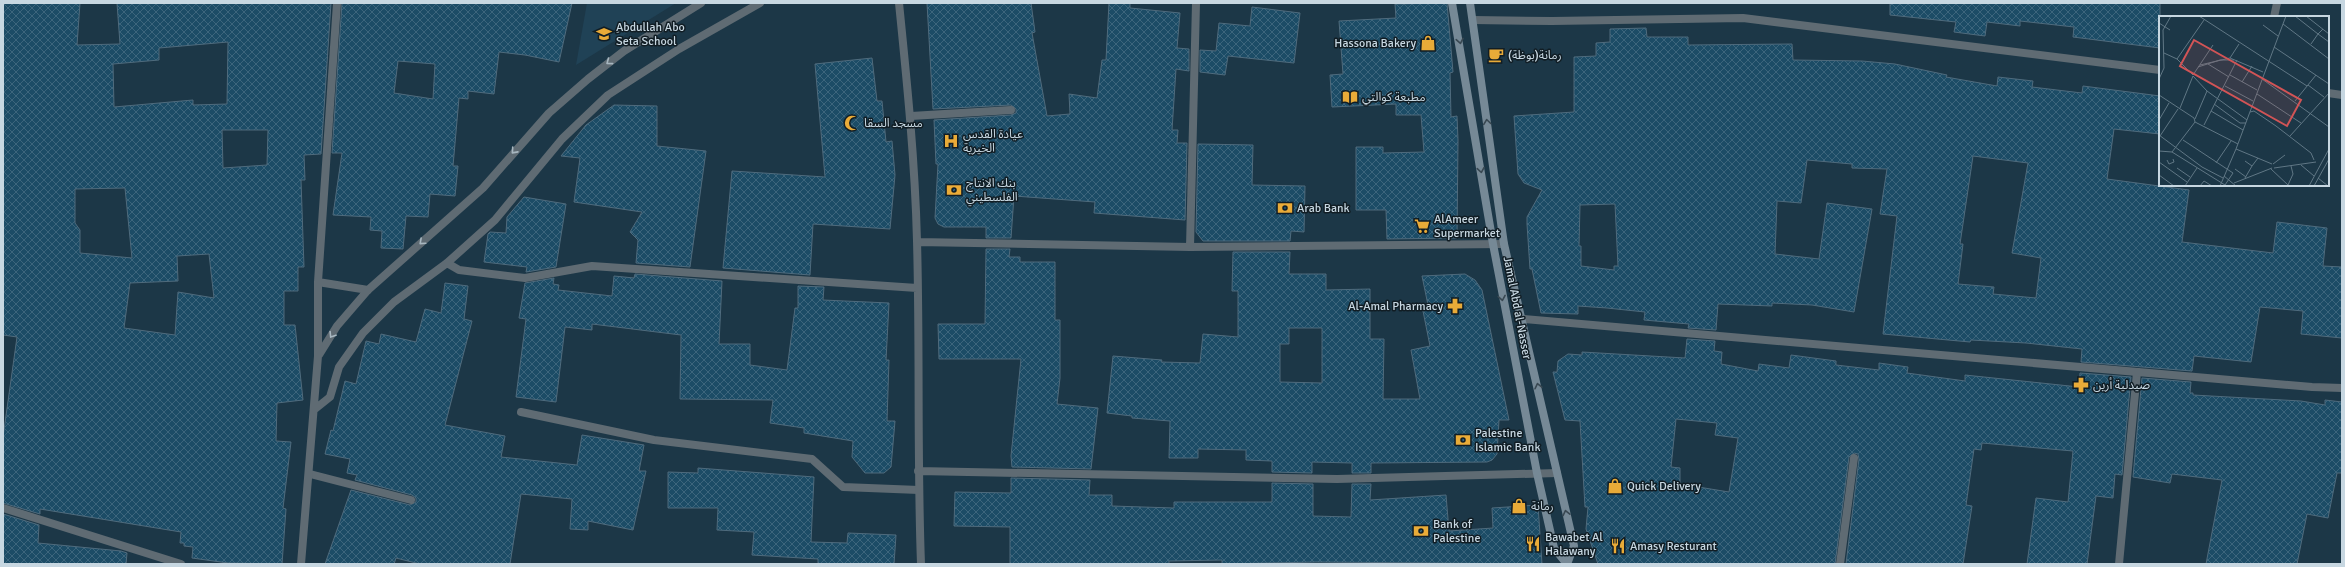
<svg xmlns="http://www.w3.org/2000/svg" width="2345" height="567" font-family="Signika,'Noto Sans Arabic',sans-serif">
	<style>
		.built { fill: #204256 }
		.building { fill: url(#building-cross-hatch); stroke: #4f6b7d; fill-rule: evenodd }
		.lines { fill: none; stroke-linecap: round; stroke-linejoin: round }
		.lane { stroke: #5f6b73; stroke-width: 8 }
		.street { stroke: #5f6b73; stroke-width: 8 }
		.secondary { stroke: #768996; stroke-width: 8 }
		.oneway { stroke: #394852 }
		.oneway2 { stroke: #a8b7c0 }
		.labels { text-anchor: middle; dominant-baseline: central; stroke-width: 3; stroke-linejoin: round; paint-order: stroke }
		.poi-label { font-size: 12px; fill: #c7d7e1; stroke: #111d24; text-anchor: start }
		.street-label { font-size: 12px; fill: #c7d7e1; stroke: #111d24 }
		.inset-road { fill: none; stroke: #607785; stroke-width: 1 }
		.view { fill: #d25456; fill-opacity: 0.15; stroke: #d25456; stroke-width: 2 }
		.inset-edge { fill: none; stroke: #c7d7e1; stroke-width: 2 }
	</style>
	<defs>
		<pattern id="building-cross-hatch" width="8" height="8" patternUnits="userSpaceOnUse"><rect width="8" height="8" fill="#1c4c66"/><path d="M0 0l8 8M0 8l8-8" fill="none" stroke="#3c657c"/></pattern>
	</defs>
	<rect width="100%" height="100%" fill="#1c3747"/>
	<path class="built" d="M 587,3 L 676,3 L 576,65 Z"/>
	<path class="building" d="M 3,3 L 80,3 L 77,45 L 120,44 L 117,3 L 331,3 L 321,154 L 304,155 L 305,180 L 301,180 L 304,267 L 298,267 L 298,291 L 284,291 L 284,325 L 295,325 L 303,400 L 277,403 L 276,441 L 291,442 L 283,508 L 286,509 L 282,564 L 228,563 L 192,558 L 193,547 L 184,546 L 184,543 L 180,543 L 181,532 L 40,509 L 40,514 L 3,503 L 3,437 L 17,337 L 3,335 ZM 228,42 L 227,104 L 193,105 L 193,100 L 114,107 L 113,64 L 159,60 L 159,48 ZM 222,130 L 268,130 L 267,165 L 223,168 ZM 125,188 L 132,258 L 80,253 L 80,230 L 75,223 L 75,189 ZM 209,254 L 214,298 L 178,292 L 175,335 L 124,328 L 130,283 L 178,281 L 177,256 Z
		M 342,3 L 572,3 L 559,62 L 525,55 L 499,52 L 494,94 L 468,91 L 468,99 L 459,98 L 453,166 L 458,166 L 455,196 L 430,194 L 428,217 L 406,216 L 403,249 L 381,248 L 382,231 L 370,230 L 371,217 L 333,215 L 342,153 L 332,153 ZM 398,61 L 435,64 L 433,99 L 394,93 Z
		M 927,3 L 1031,3 L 1035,32 L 1032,33 L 1047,116 L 1070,114 L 1069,94 L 1097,98 L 1102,60 L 1106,60 L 1109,3 L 1130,3 L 1130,8 L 1180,13 L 1177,48 L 1189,49 L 1189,71 L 1176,69 L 1172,130 L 1178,130 L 1177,143 L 1187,143 L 1185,220 L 1094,213 L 1095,202 L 1014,196 L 1011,238 L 986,238 L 986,227 L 944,227 L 938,224 L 935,218 L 938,164 L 936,164 L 934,120 L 1011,115 L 1016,113 L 1016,109 L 1011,105 L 933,109 Z
		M 1447,3 L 1453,72 L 1450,73 L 1451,117 L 1457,116 L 1458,140 L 1457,238 L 1387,239 L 1386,210 L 1356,210 L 1356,147 L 1383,147 L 1383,153 L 1424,152 L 1421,115 L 1396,115 L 1396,104 L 1332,107 L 1330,75 L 1343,74 L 1339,21 L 1396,18 L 1395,4 Z
		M 1890,3 L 2160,3 L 2160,48 L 2073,37 L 2074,27 L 2020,21 L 2020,26 L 1987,22 L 1985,36 L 1954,32 L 1956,22 L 1890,15 Z
		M 1252,7 L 1300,13 L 1294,63 L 1228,56 L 1225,75 L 1200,72 L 1200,50 L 1216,51 L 1219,23 L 1250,26 Z
		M 1646,28 L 1647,37 L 1688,37 L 1688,45 L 1792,44 L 1793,60 L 1862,61 L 1895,64 L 1947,75 L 1946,77 L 1997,86 L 1998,77 L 2033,81 L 2032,87 L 2082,93 L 2083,86 L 2160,96 L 2160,134 L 2114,129 L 2107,179 L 2189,190 L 2182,242 L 2273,253 L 2277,222 L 2327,228 L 2323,266 L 2342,267 L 2342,338 L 2301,334 L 2303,311 L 2260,307 L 2251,362 L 2194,356 L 2192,371 L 2081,362 L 2082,349 L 2026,343 L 1971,340 L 1970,342 L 1883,334 L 1897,216 L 1880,214 L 1887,169 L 1852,168 L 1852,164 L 1807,160 L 1801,203 L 1777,201 L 1775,254 L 1819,259 L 1827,203 L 1872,209 L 1854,312 L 1812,305 L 1772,303 L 1772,306 L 1718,304 L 1716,330 L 1688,328 L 1689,324 L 1644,320 L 1645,312 L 1607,308 L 1578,306 L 1578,314 L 1541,313 L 1532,269 L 1530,269 L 1527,224 L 1527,217 L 1542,190 L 1524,183 L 1518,174 L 1514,116 L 1574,112 L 1574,57 L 1596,56 L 1596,43 L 1610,42 L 1610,29 ZM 1973,156 L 2028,163 L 2012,253 L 2041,258 L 2036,298 L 1993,294 L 1994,287 L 1958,284 L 1963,244 L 1960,244 ZM 1615,204 L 1618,266 L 1614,266 L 1614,270 L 1581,266 L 1581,246 L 1579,246 L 1580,205 Z
		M 872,58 L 877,101 L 882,101 L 886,142 L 892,141 L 895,175 L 890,229 L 813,224 L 810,275 L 723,268 L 732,171 L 825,177 L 815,64 Z
		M 614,105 L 657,106 L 657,146 L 706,151 L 690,267 L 636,263 L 638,240 L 630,232 L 642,212 L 574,202 L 580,158 L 561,156 L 586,125 Z
		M 1198,144 L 1253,145 L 1252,185 L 1305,186 L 1304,232 L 1291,231 L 1290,241 L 1203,241 L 1196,232 Z
		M 524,197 L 566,204 L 556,267 L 526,272 L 527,267 L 484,262 L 488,234 L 490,232 L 506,233 L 507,217 Z
		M 986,249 L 1010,249 L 1009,257 L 1020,257 L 1020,262 L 1055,262 L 1055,320 L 1060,320 L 1060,378 L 1057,404 L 1098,408 L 1091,469 L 1012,467 L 1011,456 L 1021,359 L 939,359 L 938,324 L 985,324 Z
		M 1233,252 L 1290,252 L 1289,274 L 1326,274 L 1326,290 L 1370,289 L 1370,339 L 1384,339 L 1383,399 L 1420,399 L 1411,350 L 1430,346 L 1422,306 L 1428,305 L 1422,276 L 1465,274 L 1475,280 L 1482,290 L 1509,420 L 1499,420 L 1497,454 L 1492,460 L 1487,462 L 1371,463 L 1371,473 L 1352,473 L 1352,463 L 1312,462 L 1312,473 L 1272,472 L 1272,461 L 1246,460 L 1246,450 L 1198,449 L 1198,458 L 1169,458 L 1170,421 L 1132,418 L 1132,416 L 1107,413 L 1113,356 L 1162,360 L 1161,362 L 1200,363 L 1203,334 L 1238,337 L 1238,291 L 1232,291 ZM 1289,328 L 1322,328 L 1322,383 L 1280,382 L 1280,344 L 1289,344 Z
		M 635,274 L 722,281 L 719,344 L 750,344 L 750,365 L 787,370 L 795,308 L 798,308 L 798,286 L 824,287 L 823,300 L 889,303 L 886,360 L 889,360 L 887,421 L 895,421 L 891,467 L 884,473 L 865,473 L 852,457 L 853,441 L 804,433 L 804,428 L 770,423 L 773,400 L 680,399 L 681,335 L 592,324 L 592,330 L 565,327 L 556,402 L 516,397 L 526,319 L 519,318 L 525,283 L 554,278 L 553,284 L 559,285 L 558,290 L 612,296 L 614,276 L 634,278 Z
		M 445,283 L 468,286 L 464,319 L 472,321 L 445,425 L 505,436 L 501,457 L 577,465 L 582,435 L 644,445 L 639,471 L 646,471 L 633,530 L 588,521 L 588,530 L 570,529 L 572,499 L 521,494 L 510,564 L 420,564 L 396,558 L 394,564 L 325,564 L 351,490 L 410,505 L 416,502 L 416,498 L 412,495 L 355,480 L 357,475 L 347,473 L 350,459 L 325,454 L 331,430 L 333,431 L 345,381 L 356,384 L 366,341 L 379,344 L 381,334 L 416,342 L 425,309 L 441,313 Z
		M 1687,339 L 1715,341 L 1714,351 L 1722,352 L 1721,364 L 1758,371 L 1759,364 L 1789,368 L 1791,355 L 1836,361 L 1836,365 L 1879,370 L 1879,363 L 1908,367 L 1907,373 L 1965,381 L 1965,375 L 2079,387 L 2080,373 L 2131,377 L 2122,475 L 2115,474 L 2113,498 L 2096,496 L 2087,564 L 2027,564 L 2036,498 L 2068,502 L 2073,451 L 1982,443 L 1981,450 L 1974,449 L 1966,505 L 1972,506 L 1963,564 L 1846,564 L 1859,459 L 1858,454 L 1854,453 L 1849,457 L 1835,564 L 1598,564 L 1586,529 L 1588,507 L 1585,507 L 1580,421 L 1565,420 L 1553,372 L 1557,372 L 1558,361 L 1568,354 L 1582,355 L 1582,352 L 1685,358 ZM 1676,419 L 1717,423 L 1715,435 L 1738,438 L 1729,492 L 1680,484 L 1680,468 L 1671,467 Z
		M 2142,378 L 2191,382 L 2190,393 L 2193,393 L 2193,395 L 2301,401 L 2325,405 L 2325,400 L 2342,402 L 2342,473 L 2337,473 L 2328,518 L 2307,514 L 2297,564 L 2206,564 L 2222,480 L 2172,474 L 2170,483 L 2133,477 Z
		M 698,468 L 814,477 L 811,542 L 847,543 L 848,533 L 896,535 L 894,564 L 818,564 L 818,559 L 752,555 L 754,532 L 717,530 L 718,508 L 668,508 L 668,472 L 698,473 Z
		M 1011,478 L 1090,480 L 1089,495 L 1112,495 L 1112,506 L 1174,508 L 1174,502 L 1272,502 L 1272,483 L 1313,484 L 1313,516 L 1351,517 L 1352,484 L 1371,484 L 1370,500 L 1446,495 L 1449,531 L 1493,528 L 1492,508 L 1538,505 L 1542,564 L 1316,562 L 1222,564 L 1222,560 L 1169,561 L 1169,564 L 1010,564 L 1010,527 L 954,526 L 955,492 L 1011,493 Z
		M 3,514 L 39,525 L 38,543 L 121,551 L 127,553 L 126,564 L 3,564 Z"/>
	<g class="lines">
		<path class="lane" d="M 911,116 L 1011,110
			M 521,412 L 654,440 L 812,459 L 843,487 L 919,490
			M 310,474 L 411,500
			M 1840,564 L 1854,458
			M 2119,564 L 2137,372"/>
		<path class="street" d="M 899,3 C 907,82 915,161 917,241 C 920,349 917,456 921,564
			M 2274,17 L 2277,3
			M 1473,20 L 1552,21 L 1743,18 L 2160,70
			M 2328,93 L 2342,95
			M 917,242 L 1190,247 L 1504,244
			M 1190,247 L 1196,3
			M 447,263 L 459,270 L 525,278 L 592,266 L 917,288
			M 318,282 L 368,290
			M 1523,319 L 2312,387 L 2342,388
			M 319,355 L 337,326 L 368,290 L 483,188 L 549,113 L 588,79 L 624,51 L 701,3
			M 315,409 L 330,397 L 339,367 L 363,333 L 394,302 L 447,263 L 495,220 L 562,139 L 608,95 L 679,49 L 760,3
			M 918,471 L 1337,479 L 1557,473
			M 3,508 L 181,564
			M 301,564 L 318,356 L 318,282 L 337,3"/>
		<path class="secondary" d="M 1452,3 L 1493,244 L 1537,473 L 1554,548 L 1567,564
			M 1470,3 L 1504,244 L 1574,546 L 1567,564"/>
	</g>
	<defs><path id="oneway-chevron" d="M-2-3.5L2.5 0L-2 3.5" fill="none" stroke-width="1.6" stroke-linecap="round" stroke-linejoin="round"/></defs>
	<g class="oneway">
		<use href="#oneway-chevron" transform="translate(1460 41) rotate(79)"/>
		<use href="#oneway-chevron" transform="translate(1487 122) rotate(-98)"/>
		<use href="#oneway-chevron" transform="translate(1481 170) rotate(81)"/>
		<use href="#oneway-chevron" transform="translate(1502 298) rotate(80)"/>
		<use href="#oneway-chevron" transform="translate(1538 386) rotate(-103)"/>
		<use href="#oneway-chevron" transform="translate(1566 513) rotate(-103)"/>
	</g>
	<g class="oneway2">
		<use href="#oneway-chevron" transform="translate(609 62) rotate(143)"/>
		<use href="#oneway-chevron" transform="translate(514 151) rotate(132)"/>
		<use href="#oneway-chevron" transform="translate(422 242) rotate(138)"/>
		<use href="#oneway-chevron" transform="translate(332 335) rotate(122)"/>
	</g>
	<defs>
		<g id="school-bare" transform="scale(1.2)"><path d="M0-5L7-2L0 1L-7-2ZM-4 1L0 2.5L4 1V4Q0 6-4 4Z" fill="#e9ab38" stroke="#111d24" stroke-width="2.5" paint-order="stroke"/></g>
		<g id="shop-bare" transform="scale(1.2)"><path d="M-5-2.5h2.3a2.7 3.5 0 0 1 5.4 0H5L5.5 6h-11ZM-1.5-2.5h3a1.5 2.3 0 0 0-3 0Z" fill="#e9ab38" stroke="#111d24" stroke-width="2.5" paint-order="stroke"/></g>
		<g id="cafe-bare" transform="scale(1.2)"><path d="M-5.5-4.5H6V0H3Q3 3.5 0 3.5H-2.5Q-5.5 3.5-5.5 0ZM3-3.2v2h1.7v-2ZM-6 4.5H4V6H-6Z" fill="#e9ab38" stroke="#111d24" stroke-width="2.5" paint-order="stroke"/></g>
		<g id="library-bare" transform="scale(1.2)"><path d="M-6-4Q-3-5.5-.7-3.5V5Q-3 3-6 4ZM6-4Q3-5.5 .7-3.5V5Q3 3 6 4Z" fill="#e9ab38" stroke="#111d24" stroke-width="2.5" paint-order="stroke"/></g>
		<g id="mosque-bare" transform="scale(1.2)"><path d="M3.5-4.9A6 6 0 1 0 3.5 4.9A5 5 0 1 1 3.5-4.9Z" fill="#e9ab38" stroke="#111d24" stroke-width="2.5" paint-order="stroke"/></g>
		<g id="hospital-bare" transform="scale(1.2)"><path d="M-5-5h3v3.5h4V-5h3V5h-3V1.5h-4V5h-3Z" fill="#e9ab38" stroke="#111d24" stroke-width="2.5" paint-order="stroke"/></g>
		<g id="bank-bare" transform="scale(1.2)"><path d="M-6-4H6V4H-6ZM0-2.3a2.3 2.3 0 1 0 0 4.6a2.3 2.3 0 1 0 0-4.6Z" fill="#e9ab38" stroke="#111d24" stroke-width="2.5" paint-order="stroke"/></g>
		<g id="supermarket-bare" transform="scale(1.2)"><path d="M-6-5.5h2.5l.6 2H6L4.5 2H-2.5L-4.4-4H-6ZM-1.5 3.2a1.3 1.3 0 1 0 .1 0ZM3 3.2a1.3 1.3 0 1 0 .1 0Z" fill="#e9ab38" stroke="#111d24" stroke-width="2.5" paint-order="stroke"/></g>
		<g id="pharmacy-bare" transform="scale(1.2)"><path d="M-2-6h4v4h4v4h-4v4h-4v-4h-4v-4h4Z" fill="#e9ab38" stroke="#111d24" stroke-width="2.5" paint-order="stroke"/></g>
		<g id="restaurant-bare" transform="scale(1.2)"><path d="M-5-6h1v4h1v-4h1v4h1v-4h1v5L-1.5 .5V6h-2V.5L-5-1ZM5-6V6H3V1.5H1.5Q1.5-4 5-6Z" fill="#e9ab38" stroke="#111d24" stroke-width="2.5" paint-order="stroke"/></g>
	</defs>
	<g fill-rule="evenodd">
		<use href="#school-bare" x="604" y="34"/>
		<use href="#shop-bare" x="1428" y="43"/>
		<use href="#cafe-bare" x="1496" y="55"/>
		<use href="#library-bare" x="1350" y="97"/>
		<use href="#mosque-bare" x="852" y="123"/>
		<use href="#hospital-bare" x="951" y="141"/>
		<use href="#bank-bare" x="954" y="190"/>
		<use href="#bank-bare" x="1285" y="208"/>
		<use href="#supermarket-bare" x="1422" y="226"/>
		<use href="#pharmacy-bare" x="1455" y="306"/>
		<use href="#pharmacy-bare" x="2081" y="385"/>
		<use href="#bank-bare" x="1463" y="440"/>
		<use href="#shop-bare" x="1615" y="486"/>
		<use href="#shop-bare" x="1519" y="506"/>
		<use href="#bank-bare" x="1421" y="531"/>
		<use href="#restaurant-bare" x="1533" y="544"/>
		<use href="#restaurant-bare" x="1618" y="546"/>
	</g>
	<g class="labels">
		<g class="poi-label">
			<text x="616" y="27">ِAbdullah Abo<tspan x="616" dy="14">Seta School</tspan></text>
			<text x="1416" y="43" text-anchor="end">Hassona Bakery</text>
			<text x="1508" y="55">رمانة(بوظة)</text>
			<text x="1362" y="97">مطبعة كوالتي</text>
			<text x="864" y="123">مسجد السقا</text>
			<text x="963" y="134">عيادة القدس<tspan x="963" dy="14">الخيرية</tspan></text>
			<text x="966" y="183">بنك الانتاج<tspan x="966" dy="14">الفلسطيني</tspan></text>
			<text x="1297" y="208">Arab Bank</text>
			<text x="1434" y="219">AlAmeer<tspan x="1434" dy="14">Supermarket</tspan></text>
			<text x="1443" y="306" text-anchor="end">Al-Amal Pharmacy</text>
			<text x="2093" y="385">صيدلية أرين</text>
			<text x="1475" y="433">Palestine<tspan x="1475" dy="14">Islamic Bank</tspan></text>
			<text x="1627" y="486">Quick Delivery</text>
			<text x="1531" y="506">رمانة</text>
			<text x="1433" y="524">Bank of<tspan x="1433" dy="14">Palestine</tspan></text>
			<text x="1545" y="537">Bawabet Al<tspan x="1545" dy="14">Halawany</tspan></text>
			<text x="1630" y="546">Amasy Resturant</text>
		</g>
		<g class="street-label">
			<text transform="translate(1517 308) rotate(79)">Jamal Abd al-Nasser</text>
		</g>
	</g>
	<g transform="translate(2159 16)">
		<rect width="170" height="170" fill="#1c3747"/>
		<path class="inset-road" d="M 40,0 L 148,70M 136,0 L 159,18 L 152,28M 147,0 L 170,18M 0,7 L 11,14M 124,8 L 170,43M 104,9 L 119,20M 164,13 L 159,18 L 170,26M 115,31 L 170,68M 5,37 L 18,43 L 34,59M 71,42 L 80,28M 18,43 L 45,4M 49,48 L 70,61M 41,49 L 71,42 L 104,56M 39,51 L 61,44 L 75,44M 34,59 L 54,29M 71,59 L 98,74M 0,63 L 5,52 L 4,14 L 12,0M 103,63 L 170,111M 83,66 L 93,50M 149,69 L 165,81M 66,70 L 94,85M 98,78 L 142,107M 0,79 L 35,102 L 36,106 L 79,128M 136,85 L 157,59M 55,88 L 81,107 L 87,107M 21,92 L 34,60 L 48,75 L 88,104M 52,95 L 84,114M 91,96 L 95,95 L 117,110 L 152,137 L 155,144M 36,103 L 48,75M 0,104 L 10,87M 45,109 L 78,44M 0,119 L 43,151 L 64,162M 1,120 L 19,93M 131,120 L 170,77M 24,124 L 74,157 L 66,169M 0,135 L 13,136 L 36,106M 13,136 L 66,169M 8,144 L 10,148 L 15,146 L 14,143M 86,145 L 93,150 L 99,142M 0,146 L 28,166M 57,147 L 72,125M 113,148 L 77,133 L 127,0M 114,148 L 126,139M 142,149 L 155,160M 18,152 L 31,161M 115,152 L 157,146M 76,153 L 87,161M 112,153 L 129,169 L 134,158 L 132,150M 0,159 L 15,170M 65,160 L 77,170M 86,162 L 93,150M 159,162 L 169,170M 75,167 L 113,152M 26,170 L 38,152M 41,170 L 45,165 L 53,170M 61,170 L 77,133M 150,170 L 170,133M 155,170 L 170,143"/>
		<path class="view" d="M 35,24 L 142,84 L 128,110 L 21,50 Z"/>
		<rect width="170" height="170" class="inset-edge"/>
	</g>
	<rect width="2345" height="567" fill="none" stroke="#c7d7e1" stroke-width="8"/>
</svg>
